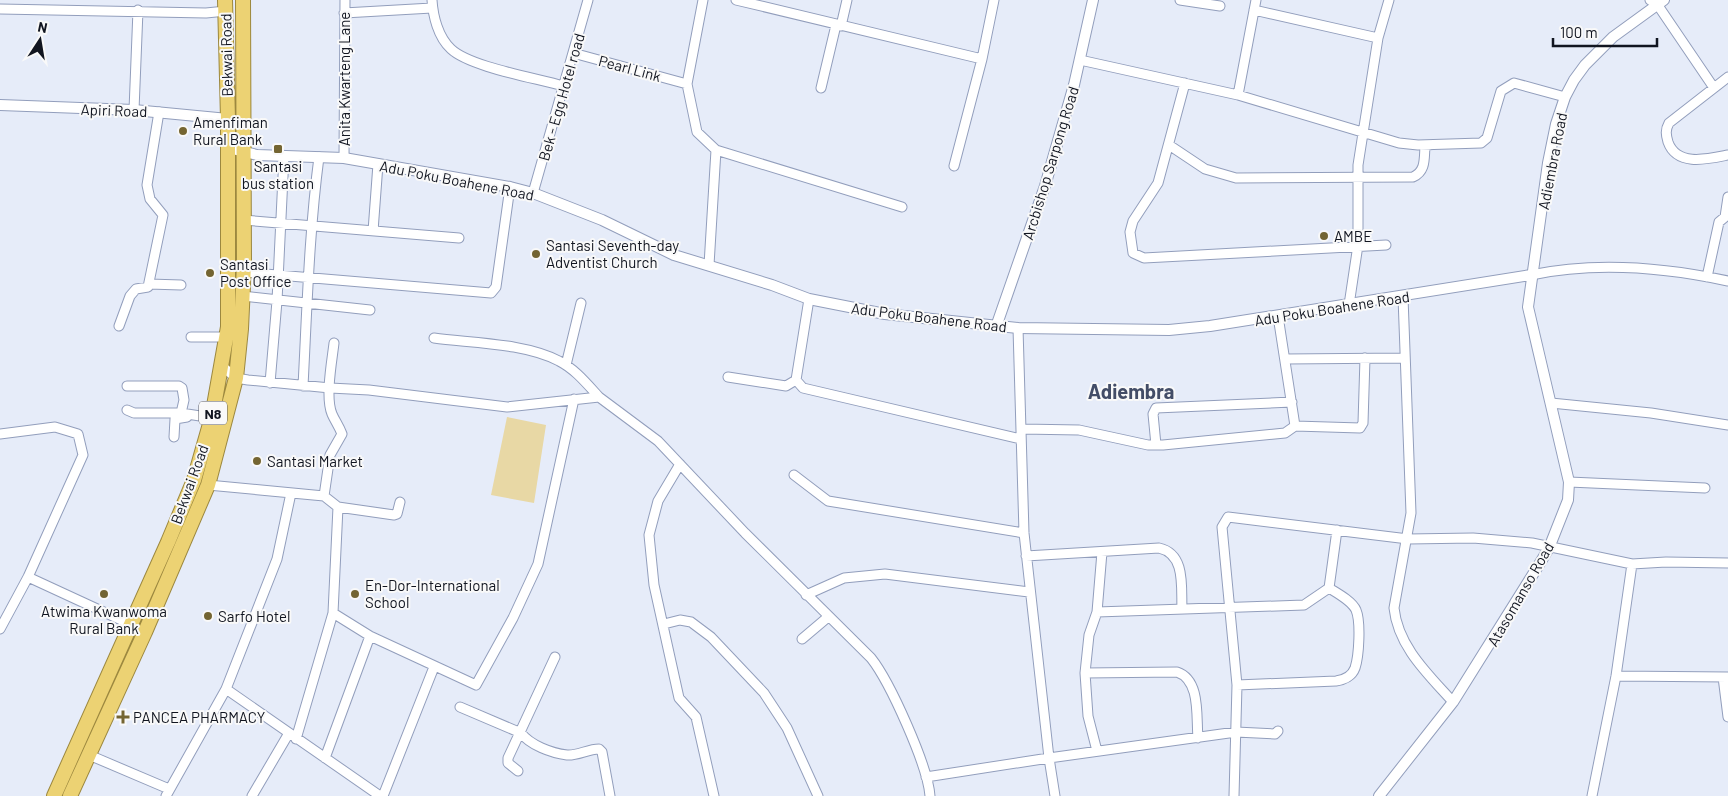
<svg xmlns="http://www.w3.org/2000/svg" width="1728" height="796" font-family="Barlow,sans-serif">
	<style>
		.pitch { fill: #e8d8a5 }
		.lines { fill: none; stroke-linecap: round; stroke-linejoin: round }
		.minor-casing { stroke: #929ebc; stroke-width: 11 }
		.tertiary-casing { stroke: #929ebc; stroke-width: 12 }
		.trunk-casing { stroke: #9c883f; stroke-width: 16 }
		.minor { stroke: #fff; stroke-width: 9 }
		.tertiary { stroke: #fff; stroke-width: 10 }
		.trunk { stroke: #ecd273; stroke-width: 14 }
		.poi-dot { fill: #746532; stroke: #f9f9f9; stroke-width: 2 }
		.labels { text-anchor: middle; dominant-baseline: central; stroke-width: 4; stroke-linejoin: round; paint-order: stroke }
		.shield { fill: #f9f9f9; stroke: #575961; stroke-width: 1 }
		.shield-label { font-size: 14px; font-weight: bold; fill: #111520 }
		.street-label { font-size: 15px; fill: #111520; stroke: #f9f9f9 }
		.poi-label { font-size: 15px; fill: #111520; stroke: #f9f9f9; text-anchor: start }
		.district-label { font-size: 20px; font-weight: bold; fill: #434d67; stroke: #f9f9f9 }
	</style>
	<rect width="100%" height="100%" fill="#e6ecf9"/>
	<path class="pitch" d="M 507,417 L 546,425 L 534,503 L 491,495 Z"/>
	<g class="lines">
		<g class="minor-casing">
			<path id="minor" d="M 432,0 C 433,16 438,37 451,49 C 470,67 536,78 563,86
				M 703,0 L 687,84 L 697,132 L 716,150 L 709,265
				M 736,0 L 982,59
				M 1180,0 L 1220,6
				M 1650,0 L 1657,4 L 1714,88
				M 0,9 L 206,13 L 226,11
				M 1254,10 L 1378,38
				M 344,13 L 432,8
				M 841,26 L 847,0
				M 573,53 L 687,84
				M 1080,60 L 1238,95 L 1399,143 L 1418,145 L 1481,143 L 1487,138 L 1501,91 L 1514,83 L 1565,97
				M 1728,77 L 1669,123 C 1665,130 1666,135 1668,142 C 1677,167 1708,159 1728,155
				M 1185,83 L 1158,183 L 1133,221 L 1130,232 L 1133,253 L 1144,258 L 1386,245
				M 821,88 L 836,25
				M 1238,95 L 1256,0
				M 134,110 L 138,10
				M 1169,145 L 1205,169 L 1236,178 L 1413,177 C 1426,171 1424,159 1425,146 L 1431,145
				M 716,150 L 902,207
				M 344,158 L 345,0
				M 954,166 L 982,59 L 994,0
				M 533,193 L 588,0
				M 243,220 L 459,238
				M 373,231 L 378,164
				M 243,272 L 491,293 L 496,287 L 510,187
				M 1531,275 C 1597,261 1663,267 1728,281
				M 1707,277 L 1719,222 L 1725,217 L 1728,197
				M 149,284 L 181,285
				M 243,296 L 370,310
				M 1403,297 L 1411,513 L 1394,608 C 1398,647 1429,675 1453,702
				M 1349,305 L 1358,245 L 1358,165 L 1378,38 L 1389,0
				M 1278,316 L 1295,426
				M 119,326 L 130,296 L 136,289 L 148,287 L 163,215 L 150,199 L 147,185 L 159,112
				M 1018,328 L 1024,533 L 1049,758 L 1055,796
				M 191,337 L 227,337
				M 434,338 C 471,343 525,343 559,361 C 575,369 587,384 599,397
				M 1285,359 L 1405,358
				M 566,365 L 581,303
				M 222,366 L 236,378 L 248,380 L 330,388 L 369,390 L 507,407 L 599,397 L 658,441 L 745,533 L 871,658 C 890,682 928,766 930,796
				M 728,377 L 786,386 L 796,380 L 803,388 L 1021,439
				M 796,380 L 809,299
				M 270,383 L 277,301 L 284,156
				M 127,386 L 179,386 L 182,388 L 184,400 L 181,413
				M 303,386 C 307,310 309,233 319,157
				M 1551,403 L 1651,413 L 1728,425
				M 127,410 L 134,413 L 181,413 L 200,416
				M 1022,429 L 1079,430 L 1148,445 L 1163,445 L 1285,433 L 1295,426 L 1360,428 L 1363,423 L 1365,358
				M 0,434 L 55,427 L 78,434 L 83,455 L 28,577 L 0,629
				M 174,437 L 175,419 L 187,417
				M 1156,445 L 1153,414 L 1156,408 L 1292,402
				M 680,464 L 658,501 L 649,535 L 654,585 L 679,698 L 696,717 L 714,796
				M 794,475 L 828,501 L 1024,533
				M 1569,482 L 1705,488
				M 208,485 L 324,496
				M 324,496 L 330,455 L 342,434 C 339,426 335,421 332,414 C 325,397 332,361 334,343
				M 324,496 L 338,507 L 394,515 L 397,514 L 400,502
				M 1026,556 L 1159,548 C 1186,554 1181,587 1182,609
				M 28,577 L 132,625
				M 806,595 L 844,578 L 885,574 L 1029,592
				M 1097,612 L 1304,605 L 1329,588 L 1337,530
				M 333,613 L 370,636 L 476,685 L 513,618 L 538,564 L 574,399
				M 664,624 L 680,620 L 691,622 L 711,637 L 764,693 L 787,728 L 818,796
				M 802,639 L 828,617
				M 1085,673 L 1177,672 C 1201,680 1196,717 1198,738
				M 1616,676 L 1728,677
				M 1723,677 L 1728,717
				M 1237,685 L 1336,681 C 1344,680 1352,676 1355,668 C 1359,656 1361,622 1356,610 C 1352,601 1337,593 1329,588
				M 226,689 L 380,796
				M 460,707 L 521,733 C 530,745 551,753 567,755 C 577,756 588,749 599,749 L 602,752 L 610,796
				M 296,739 L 333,613 L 338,507
				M 1097,751 L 1088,716 L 1085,673 L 1089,635 L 1097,612 L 1102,552
				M 89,755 L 169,789
				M 325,758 L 370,636
				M 518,771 L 508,763 L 508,758 L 555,657
				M 926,777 L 1049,758 L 1236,732 L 1275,734 L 1278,731
				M 166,796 L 226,689 L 277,559 L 291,493
				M 252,796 L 289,733
				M 383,796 L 434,667
				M 1234,796 L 1237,685 L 1222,527 L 1228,517 L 1408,539 L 1473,538 L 1532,543 L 1632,564 L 1666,562 L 1728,563
				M 1592,796 L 1616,676 L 1632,564"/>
		</g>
		<g class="tertiary-casing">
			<path id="tertiary" d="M 0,105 L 134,110 L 228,119
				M 228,148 L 257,155 L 344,158 L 510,187 L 533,193 L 602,220 L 674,255 L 772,285 L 809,299 L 885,314 L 1018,328 L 1169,330 L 1210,326 L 1531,275
				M 997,324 L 1045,186 L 1074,85 L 1093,0
				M 1379,796 L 1453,702 L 1540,563 L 1549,548 L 1568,500 L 1569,482 L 1528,307 L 1548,163 L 1556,124 L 1565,97 L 1574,80 L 1585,65 L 1613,37 L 1664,0"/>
		</g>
		<g class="trunk-casing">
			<path id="trunk" d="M 54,796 L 168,542 L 194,480 L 212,417 L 228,327 L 228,119 L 225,0
				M 70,796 L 145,632 L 208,485 L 236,378 L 241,329 L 244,264 L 243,0"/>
		</g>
		<use href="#minor" class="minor"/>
		<use href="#tertiary" class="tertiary"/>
		<use href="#trunk" class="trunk"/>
	</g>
	<g class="poi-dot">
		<circle cx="183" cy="131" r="5"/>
		<rect x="273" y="144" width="10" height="10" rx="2.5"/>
		<circle cx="1324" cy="236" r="5"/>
		<circle cx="536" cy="254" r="5"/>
		<circle cx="210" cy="273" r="5"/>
		<circle cx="257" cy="461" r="5"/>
		<circle cx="104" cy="594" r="5"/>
		<circle cx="355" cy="594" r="5"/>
		<circle cx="208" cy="616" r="5"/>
		<path d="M120.5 709.5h5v5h5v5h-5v5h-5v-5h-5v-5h5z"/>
	</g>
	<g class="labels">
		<rect class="shield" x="199" y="401.5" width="28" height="23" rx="4"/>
		<g class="shield-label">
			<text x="213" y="413">N8</text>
		</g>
		<g class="street-label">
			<text transform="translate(226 55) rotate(-91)">Bekwai Road</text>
			<text transform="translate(630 68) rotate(15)">Pearl Link</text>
			<text transform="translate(344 79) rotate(-90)">Anita Kwarteng Lane</text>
			<text transform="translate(561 97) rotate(-74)">Bek - Egg Hotel road</text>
			<text transform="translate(114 110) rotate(2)">Apiri Road</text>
			<text transform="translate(1552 161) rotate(-79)">Adiembra Road</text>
			<text transform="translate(1050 163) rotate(-73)">Arcbishop Sarpong Road</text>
			<text transform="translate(457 180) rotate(11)">Adu Poku Boahene Road</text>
			<text transform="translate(1332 308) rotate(-9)">Adu Poku Boahene Road</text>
			<text transform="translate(929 317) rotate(7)">Adu Poku Boahene Road</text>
			<text transform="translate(189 484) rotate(-70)">Bekwai Road</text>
			<text transform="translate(1520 594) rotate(-60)">Atasomanso Road</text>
		</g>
		<g class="poi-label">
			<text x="193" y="122">Amenfiman<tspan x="193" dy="17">Rural Bank</tspan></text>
			<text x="278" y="166" text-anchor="middle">Santasi<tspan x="278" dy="17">bus station</tspan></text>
			<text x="1334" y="236">AMBE</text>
			<text x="546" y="245">Santasi Seventh-day<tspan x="546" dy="17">Adventist Church</tspan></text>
			<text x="220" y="264">Santasi<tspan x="220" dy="17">Post Office</tspan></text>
			<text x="267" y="461">Santasi Market</text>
			<text x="365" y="585">En-Dor-International<tspan x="365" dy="17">School</tspan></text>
			<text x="104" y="611" text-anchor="middle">Atwima Kwanwoma<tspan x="104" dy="17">Rural Bank</tspan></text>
			<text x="218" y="616">Sarfo Hotel</text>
			<text x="133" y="717">PANCEA PHARMACY</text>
		</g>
		<g class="district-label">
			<text x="1131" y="391">Adiembra</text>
		</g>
	</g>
	<g transform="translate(40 40) rotate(12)" stroke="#f9f9f9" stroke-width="4" paint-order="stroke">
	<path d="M0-4L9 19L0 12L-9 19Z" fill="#111520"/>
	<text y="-8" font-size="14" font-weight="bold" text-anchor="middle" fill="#111520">N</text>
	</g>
	<path d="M1553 38v8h104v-8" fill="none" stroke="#111520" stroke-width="2.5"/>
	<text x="1560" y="38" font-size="15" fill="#111520" stroke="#f9f9f9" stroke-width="4" paint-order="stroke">100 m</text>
</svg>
